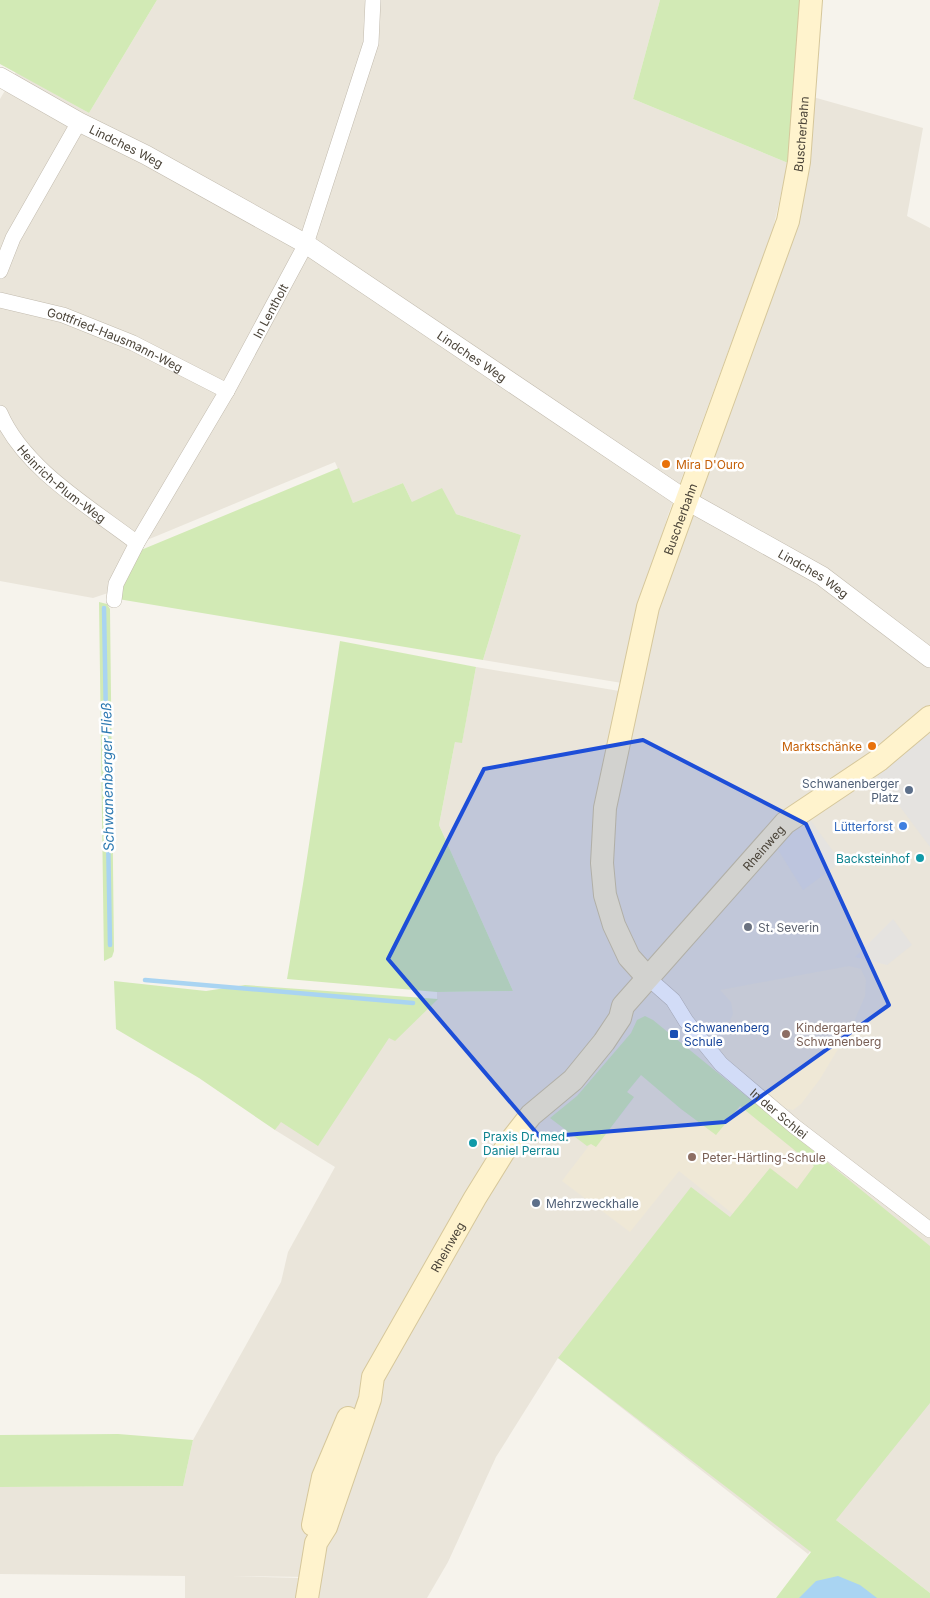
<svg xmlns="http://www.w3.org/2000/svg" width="930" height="1598" font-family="Inter,sans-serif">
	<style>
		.residential { fill: #eae5da }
		.education { fill: #efe8d6 }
		.green { fill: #d2eab5 }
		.parking { fill: #e5e3e0 }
		.water { fill: #a9d4f2 }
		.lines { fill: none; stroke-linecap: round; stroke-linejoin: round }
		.stream { stroke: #a9d4f2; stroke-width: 4.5 }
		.minor-casing { stroke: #c2bbae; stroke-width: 16 }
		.tertiary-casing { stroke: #c2bbae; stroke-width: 20 }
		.secondary-casing { stroke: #d6c79b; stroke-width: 24 }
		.minor { stroke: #fff; stroke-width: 15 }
		.tertiary { stroke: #fff; stroke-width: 19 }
		.secondary { stroke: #fff3cd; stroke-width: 22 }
		.marked { fill: #1d4ed8; fill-opacity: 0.2; stroke: #1d4ed8; stroke-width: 4; stroke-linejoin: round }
		.food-dot { fill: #e8710a; stroke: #fff; stroke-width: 2 }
		.service-dot { fill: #5c6f8a; stroke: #fff; stroke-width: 2 }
		.shop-dot { fill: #3f7fe0; stroke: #fff; stroke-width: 2 }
		.culture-dot { fill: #0f9aa8; stroke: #fff; stroke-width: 2 }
		.worship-dot { fill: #6b7280; stroke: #fff; stroke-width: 2 }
		.transit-dot { fill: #1a4fb4; stroke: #fff; stroke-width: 2 }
		.education-dot { fill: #8d6e63; stroke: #fff; stroke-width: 2 }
		.labels { text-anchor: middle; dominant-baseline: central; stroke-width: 5; stroke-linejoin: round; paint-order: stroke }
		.street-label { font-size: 12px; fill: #4b4439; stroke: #fff }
		.food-label { font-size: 12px; fill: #c56008; stroke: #fff; text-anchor: start }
		.service-label { font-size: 12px; fill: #4e5e75; stroke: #fff; text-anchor: end }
		.shop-label { font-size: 12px; fill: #366cbe; stroke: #fff; text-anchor: end }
		.culture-label { font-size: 12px; fill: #0d838f; stroke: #fff; text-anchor: end }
		.worship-label { font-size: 12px; fill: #5b616d; stroke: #fff; text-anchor: start }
		.transit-label { font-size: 12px; fill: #164399; stroke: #fff; text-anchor: start }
		.education-label { font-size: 12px; fill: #785e54; stroke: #fff; text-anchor: start }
		.water-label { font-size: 14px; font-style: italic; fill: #2e7ab2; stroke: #fff }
	</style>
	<rect width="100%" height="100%" fill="#f6f3ec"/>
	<path class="residential" d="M 157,0 L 660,0 L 633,99 L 788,163 L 773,229 L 668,515 L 643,597 L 622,683 L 483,660 L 521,535 L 456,514 L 412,502 L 403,483 L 353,503 L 335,462 L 147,540 L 114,591 L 93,598 L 0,581 L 0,99 L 16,72 L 89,113 Z
		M 813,97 L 923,128 L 907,216 L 930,228 L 930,1593 L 836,1520 L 808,1554 L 558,1358 L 496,1457 L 448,1562 L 427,1598 L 309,1598 L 311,1577 L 232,1576 L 298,1578 L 296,1598 L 185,1598 L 185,1576 L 0,1574 L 0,1487 L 183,1486 L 193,1440 L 281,1282 L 288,1252 L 335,1167 L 275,1130 L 353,1014 L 437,999 L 437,992 L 513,991 L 439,825 L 455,742 L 462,742 L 476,667 L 637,694 L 649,634 L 794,221 Z"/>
	<path class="education" d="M 849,966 L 861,969 L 866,980 L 865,996 L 853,1024 L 820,1079 L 801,1104 L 793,1110 L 785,1108 L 730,1065 L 721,1053 L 719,1044 L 733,1014 L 731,1002 L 720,990 Z
		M 641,1075 L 681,1109 L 716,1134 L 740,1106 L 814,1166 L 797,1189 L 770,1168 L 733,1214 L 679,1171 L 630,1232 L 562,1181 L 591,1143 L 596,1147 L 634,1098 L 627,1092 Z"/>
	<path class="green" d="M 0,0 L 157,0 L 89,113 L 0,64 Z
		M 660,0 L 800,0 L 788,163 L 633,99 Z
		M 339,468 L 353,503 L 403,483 L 412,502 L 442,488 L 456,514 L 521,535 L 483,660 L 118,599 L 114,591 L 141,550 Z
		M 99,602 L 107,604 L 110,609 L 114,951 L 112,957 L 104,961 Z
		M 340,641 L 476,667 L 462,743 L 455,742 L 439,825 L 513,991 L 437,992 L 287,979 L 303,884 Z
		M 114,981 L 206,991 L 245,985 L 438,999 L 395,1041 L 389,1038 L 318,1146 L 281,1122 L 275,1130 L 199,1078 L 116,1029 Z
		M 645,1016 L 653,1020 L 930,1246 L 930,1403 L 836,1520 L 930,1593 L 930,1598 L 776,1598 L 811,1552 L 558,1358 L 691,1187 L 730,1217 L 770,1168 L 797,1189 L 814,1166 L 740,1106 L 716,1135 L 681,1109 L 641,1075 L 627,1092 L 634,1097 L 596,1147 L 591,1144 L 587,1146 L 550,1118 L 577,1096 L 631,1033 L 637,1020 Z
		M 118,1434 L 193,1440 L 183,1486 L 0,1487 L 0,1435 Z"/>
	<path class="parking" d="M 925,733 L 930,736 L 930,847 L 875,773 Z
		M 808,817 L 841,862 L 803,890 L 777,848 L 787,836 Z
		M 893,919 L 912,945 L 887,965 L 855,957 Z"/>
	<path class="water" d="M 838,1576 L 860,1585 L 877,1598 L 799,1598 L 816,1581 Z"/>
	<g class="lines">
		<path class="stream" d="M 104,608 L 110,945
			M 145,980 L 413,1003"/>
		<g class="minor-casing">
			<g id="minor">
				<path d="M 0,271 L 13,238 L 79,122"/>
				<path id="s1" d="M 0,300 L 63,315 L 133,343 L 227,391"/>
				<path id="s2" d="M 0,413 C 24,469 90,507 137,543"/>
				<path id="s3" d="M 114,600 L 116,584 L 137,543 L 227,391 L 306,244 L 371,43 L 373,0"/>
				<path id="s4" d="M 647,977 L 673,1000 L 686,1021 L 721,1064 L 794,1126 L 930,1230"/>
			</g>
		</g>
		<g class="tertiary-casing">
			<g id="tertiary">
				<path id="s5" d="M 0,77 L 79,122 L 146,155 L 306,244 L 686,500 L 822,576 L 930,658"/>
			</g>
		</g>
		<g class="secondary-casing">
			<g id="secondary">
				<path id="s6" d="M 647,977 L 629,957 L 614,925 L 605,895 L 602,863 L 605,808 L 648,607 L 788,221 L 799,162 L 811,0"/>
				<path d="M 313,1525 L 323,1477 L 348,1418"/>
				<path id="s7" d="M 307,1598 L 316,1543 L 326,1527 L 370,1399 L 373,1377 L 475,1198 L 509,1143 L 531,1115 L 573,1080 L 604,1042 L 620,1018 L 623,1006 L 785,823 L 879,760 L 930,717"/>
			</g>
		</g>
		<use href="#minor" class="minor"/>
		<use href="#tertiary" class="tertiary"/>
		<use href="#secondary" class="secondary"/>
	</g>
	<path class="marked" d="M 643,740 L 806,824 L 889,1005 L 725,1122 L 540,1137 L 388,959 L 484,769 Z"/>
	<g class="food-dot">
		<circle cx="666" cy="464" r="5"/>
		<circle cx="872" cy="746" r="5"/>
	</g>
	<g class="service-dot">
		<circle cx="909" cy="790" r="5"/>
		<circle cx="536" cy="1203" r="5"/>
	</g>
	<circle class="shop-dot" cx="903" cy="826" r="5"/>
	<g class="culture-dot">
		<circle cx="920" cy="858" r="5"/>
		<circle cx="473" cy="1143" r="5"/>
	</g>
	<circle class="worship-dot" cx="748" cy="927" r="5"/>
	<rect class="transit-dot" x="669" y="1029" width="10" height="10" rx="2.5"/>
	<g class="education-dot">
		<circle cx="786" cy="1034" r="5"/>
		<circle cx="692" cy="1157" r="5"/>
	</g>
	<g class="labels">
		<g class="street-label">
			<text stroke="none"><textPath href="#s6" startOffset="885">Buscherbahn</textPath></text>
			<text stroke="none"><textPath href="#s5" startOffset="144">Lindches Weg</textPath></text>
			<text stroke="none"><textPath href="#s3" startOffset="330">In Lentholt</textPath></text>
			<text stroke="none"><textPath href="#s1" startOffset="122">Gottfried-Hausmann-Weg</textPath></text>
			<text stroke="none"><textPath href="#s5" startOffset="549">Lindches Weg</textPath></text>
			<text stroke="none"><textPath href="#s2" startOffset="95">Heinrich-Plum-Weg</textPath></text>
			<text stroke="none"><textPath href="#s6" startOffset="480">Buscherbahn</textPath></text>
			<text stroke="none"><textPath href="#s5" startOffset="954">Lindches Weg</textPath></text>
			<text stroke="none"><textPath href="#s7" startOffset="895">Rheinweg</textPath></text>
			<text stroke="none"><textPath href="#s4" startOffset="191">In der Schlei</textPath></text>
			<text stroke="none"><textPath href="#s7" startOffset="382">Rheinweg</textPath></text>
		</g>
		<g class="food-label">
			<text x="676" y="464">Mira D'Ouro</text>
			<text x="862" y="746" text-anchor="end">Marktschänke</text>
		</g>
		<g class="service-label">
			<text x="899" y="783">Schwanenberger<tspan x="899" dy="14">Platz</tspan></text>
			<text x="546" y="1203" text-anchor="start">Mehrzweckhalle</text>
		</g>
		<g class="shop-label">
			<text x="893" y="826">Lütterforst</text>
		</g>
		<g class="culture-label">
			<text x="910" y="858">Backsteinhof</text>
			<text x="483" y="1136" text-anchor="start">Praxis Dr. med.<tspan x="483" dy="14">Daniel Perrau</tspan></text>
		</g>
		<g class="worship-label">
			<text x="758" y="927">St. Severin</text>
		</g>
		<g class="transit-label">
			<text x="684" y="1027">Schwanenberg<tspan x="684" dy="14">Schule</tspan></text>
		</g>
		<g class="education-label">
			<text x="796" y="1027">Kindergarten<tspan x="796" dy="14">Schwanenberg</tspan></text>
			<text x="702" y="1157">Peter-Härtling-Schule</text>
		</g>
		<g class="water-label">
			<text transform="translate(107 777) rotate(-91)">Schwanenberger Fließ</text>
		</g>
	</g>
</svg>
